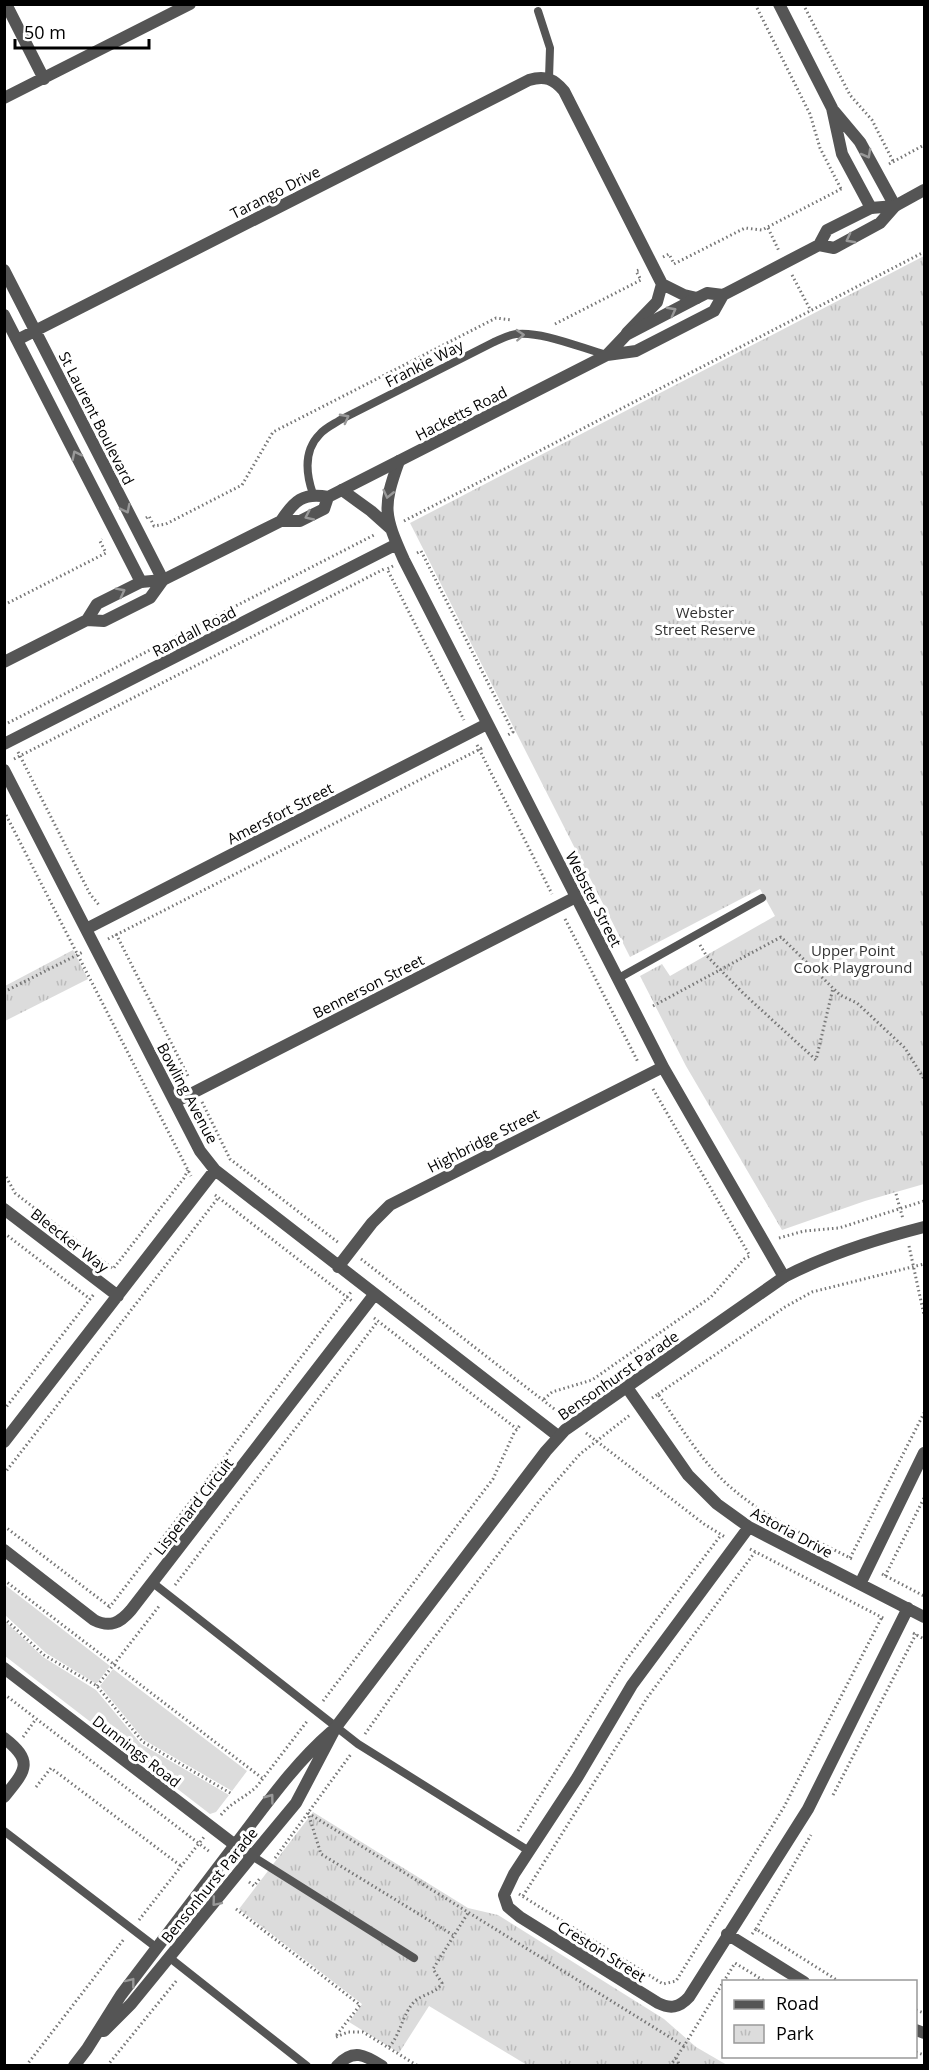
<svg xmlns="http://www.w3.org/2000/svg" width="929" height="2070" font-family="'Open Sans',sans-serif">
	<style>
		.green { fill: #dcdcdc }
		.park { fill: url(#park-tufts) }
		.lines { fill: none; stroke-linecap: round; stroke-linejoin: round }
		.path { stroke: #777; stroke-width: 3; stroke-dasharray: 1.5 3; stroke-linecap: butt }
		.service { stroke: #555; stroke-width: 8 }
		.minor { stroke: #555; stroke-width: 12 }
		.tertiary { stroke: #555; stroke-width: 12 }
		.oneway { stroke: #999 }
		.labels { text-anchor: middle; dominant-baseline: central; stroke-width: 6; stroke-linejoin: round; paint-order: stroke }
		.street-label { font-size: 15px; fill: #000; stroke: #fff }
		.park-label { font-size: 15px; fill: #333; stroke: #fff }
	</style>
	<defs>
		<pattern id="park-tufts" width="24" height="20" patternUnits="userSpaceOnUse" patternTransform="scale(1.5)"><rect width="24" height="20" fill="#dcdcdc"/><path d="M3 7l-1-3M5 7V3M7 7l1-3M15 17l-1-3M17 17v-4M19 17l1-3" fill="none" stroke="#bbb"/></pattern>
	</defs>
	<rect width="100%" height="100%" fill="#fff"/>
	<path class="green" d="M 5,1585 L 110,1666 L 97,1683 L 95,1683 L 46,1653 L 5,1615 Z
		M 5,1621 L 43,1657 L 96,1690 L 141,1744 L 229,1795 L 216,1812 L 210,1814 L 5,1656 Z
		M 113,1669 L 247,1771 L 232,1791 L 144,1740 L 100,1686 Z"/>
	<path class="park" d="M 924,256 L 924,1184 L 865,1201 L 782,1230 L 686,1066 L 640,976 L 662,964 L 670,976 L 775,916 L 760,889 L 630,957 L 410,523 Z
		M 73,950 L 88,979 L 5,1021 L 5,986 Z
		M 313,1812 L 468,1908 L 498,1915 L 664,2019 L 696,2047 L 727,2065 L 527,2065 L 429,2006 L 399,2053 L 349,2022 L 362,2004 L 239,1909 Z"/>
	<g class="lines">
		<path class="path" d="M 755,4 L 810,114 L 820,148 L 841,189
			M 803,4 L 850,95 L 872,120 L 893,161
			M 889,164 L 924,145
			M 768,228 L 779,251
			M 663,257 L 669,254 L 674,264 L 745,228 L 762,230 L 843,188
			M 792,275 L 811,311
			M 555,324 L 641,280 L 636,271 L 639,270
			M 146,518 L 149,516 L 154,526 L 166,524 L 242,485 L 273,432 L 496,318 L 512,320
			M 404,521 L 924,252
			M 417,553 L 421,551 L 513,732 L 508,735
			M 393,566 L 387,569 L 464,720
			M 4,605 L 106,553 L 100,541 L 102,539
			M 4,725 L 376,534
			M 477,745 L 552,894
			M 18,752 L 90,894 L 99,905
			M 14,759 L 386,568
			M 4,811 L 191,1176
			M 565,919 L 638,1062
			M 116,934 L 189,1078
			M 108,939 L 484,747
			M 700,945 L 706,955 L 744,994 L 816,1060 L 833,988
			M 4,992 L 83,952
			M 653,1006 L 781,937 L 840,995 L 857,1003 L 905,1048 L 924,1079
			M 653,1089 L 750,1256
			M 202,1102 L 230,1159 L 339,1243
			M 4,1173 L 15,1193 L 113,1269 L 184,1178 L 188,1170
			M 896,1194 L 903,1219
			M 215,1195 L 352,1301
			M 4,1233 L 90,1299
			M 779,1238 L 804,1231 L 839,1228 L 924,1201
			M 909,1246 L 924,1315
			M 361,1259 L 562,1415
			M 374,1318 L 517,1429
			M 658,1394 L 785,1307 L 812,1292 L 924,1264
			M 652,1398 L 658,1394 C 681,1427 704,1466 735,1491 C 771,1521 814,1539 854,1560
			M 544,1399 L 552,1392 L 592,1380 L 711,1297 L 744,1259 L 750,1256
			M 4,1410 L 94,1294
			M 586,1433 L 704,1524 L 725,1537
			M 4,1474 L 218,1198
			M 4,1526 L 110,1607
			M 750,1549 L 885,1619
			M 850,1558 L 924,1413
			M 882,1574 L 924,1596
			M 885,1576 L 924,1498
			M 4,1580 L 262,1778
			M 175,1585 L 378,1321
			M 109,1608 L 351,1292
			M 4,1618 L 44,1655 L 97,1686 L 143,1742 L 232,1794
			M 913,1633 L 924,1639
			M 97,1686 L 160,1605
			M 4,1694 L 210,1852
			M 323,1701 L 493,1479 L 514,1433 L 521,1424
			M 365,1734 L 417,1660 L 540,1500 L 580,1454 L 630,1415
			M 23,1737 L 36,1719
			M 4,1766 L 6,1764
			M 36,1787 L 51,1768 L 181,1866
			M 833,1795 L 916,1634
			M 308,1813 L 684,2046 L 735,1963 L 766,1982
			M 221,1815 C 231,1802 247,1797 258,1785 L 308,1720
			M 309,1816 L 321,1854 L 453,1935
			M 518,1831 L 626,1660 L 721,1535
			M 275,1858 L 351,1754
			M 249,1882 L 254,1886 L 261,1877
			M 519,1894 L 663,1984 L 676,1981 L 784,1807 L 882,1617
			M 523,1896 L 647,1698 L 755,1552
			M 236,1909 L 360,2005 L 335,2037
			M 139,1920 L 204,1837
			M 756,1929 L 811,1835
			M 752,1934 L 756,1929 L 840,1982
			M 916,2010 L 924,2013
			M 336,2037 L 348,2032 L 363,2032 L 418,2066
			M 389,2047 C 401,2034 402,2014 415,2001 C 423,1994 437,1993 442,1983 L 433,1969 L 468,1913
			M 916,2052 L 924,2055
			M 676,2058 L 680,2066
			M 26,2066 L 124,1939
			M 107,2066 L 177,1980
			M 670,2066 L 684,2046"/>
		<path class="service" d="M 538,11 L 550,48 L 549,78
			M 313,494 C 306,474 303,451 320,434 C 325,428 334,424 340,420 L 494,342 C 501,339 508,335 516,334 C 542,331 581,348 607,355
			M 617,979 L 762,898
			M 153,1583 L 358,1744 L 529,1851
			M 4,1831 L 157,1948
			M 252,1856 L 414,1958
			M 170,1958 L 307,2066"/>
		<path class="minor" d="M 6,4 L 44,79
			M 779,4 L 832,108 L 842,154 L 871,208
			M 4,98 L 190,4
			M 834,111 L 860,142 L 895,206
			M 4,270 L 163,580
			M 4,315 L 141,582
			M 627,333 L 657,302 L 662,284
			M 17,340 L 529,80 C 545,75 554,79 564,91 L 662,284 L 684,295 L 697,298
			M 399,461 C 382,508 384,515 404,560 L 663,1067 L 784,1277
			M 342,490 L 371,511 L 390,528
			M 4,744 L 397,544
			M 4,770 L 200,1151 L 215,1170 L 558,1436
			M 86,929 L 487,724
			M 175,1102 L 576,897
			M 4,1209 L 118,1296
			M 338,1267 L 372,1223 L 390,1205 L 663,1067
			M 626,1386 L 688,1475 L 717,1504 L 749,1527 L 924,1617
			M 4,1442 L 215,1170
			M 749,1527 L 632,1685 L 577,1778 L 514,1874 L 504,1895 L 508,1907 L 520,1917 L 658,2003 C 670,2009 679,2008 689,1997 L 808,1809 L 908,1608
			M 4,1550 L 94,1620 C 110,1628 120,1623 131,1610 L 374,1295
			M 860,1584 L 924,1453
			M 4,1738 C 35,1762 25,1771 4,1797
			M 727,1934 L 804,1982
			M 916,2030 L 924,2033
			M 104,2031 L 131,2004 L 252,1856
			M 74,2066 L 87,2049 L 121,1995 L 235,1845
			M 337,2066 C 353,2048 365,2055 382,2066"/>
		<path class="tertiary" d="M 819,245 L 834,248 L 880,223 L 895,206 L 924,190
			M 607,355 L 626,335 L 697,298 L 707,293 L 723,295
			M 281,521 C 294,501 303,492 328,497 L 607,355 L 636,351 L 714,311 L 723,295 L 819,245 L 827,230 L 871,208 L 895,206
			M 87,620 L 97,604 L 141,582 L 163,580 L 281,521 L 300,521 L 324,509 L 328,497
			M 4,662 L 87,620 L 104,621 L 150,598 L 163,580
			M 4,1668 L 235,1845 L 252,1856 L 296,1803 L 336,1727 L 546,1451 L 565,1430 L 784,1277 C 828,1254 877,1239 924,1227
			M 235,1845 C 265,1806 294,1764 331,1732"/>
	</g>
	<defs><path id="oneway-chevron" d="M-2-3.5L2.5 0L-2 3.5" fill="none" stroke-width="1.6" stroke-linecap="round" stroke-linejoin="round" transform="scale(1.5)"/></defs>
	<g class="oneway">
		<use href="#oneway-chevron" transform="translate(867 154) rotate(61)"/>
		<use href="#oneway-chevron" transform="translate(850 239) rotate(152)"/>
		<use href="#oneway-chevron" transform="translate(672 311) rotate(-28)"/>
		<use href="#oneway-chevron" transform="translate(520 335) rotate(-3)"/>
		<use href="#oneway-chevron" transform="translate(345 418) rotate(-28)"/>
		<use href="#oneway-chevron" transform="translate(76 455) rotate(-117)"/>
		<use href="#oneway-chevron" transform="translate(388 494) rotate(103)"/>
		<use href="#oneway-chevron" transform="translate(126 509) rotate(63)"/>
		<use href="#oneway-chevron" transform="translate(309 516) rotate(155)"/>
		<use href="#oneway-chevron" transform="translate(121 592) rotate(-27)"/>
		<use href="#oneway-chevron" transform="translate(270 1798) rotate(-53)"/>
		<use href="#oneway-chevron" transform="translate(216 1902) rotate(130)"/>
		<use href="#oneway-chevron" transform="translate(131 1982) rotate(-52)"/>
	</g>
	<g class="labels">
		<g class="street-label">
			<text transform="translate(275 192) rotate(-27)">Tarango Drive</text>
			<text transform="translate(424 363) rotate(-27)">Frankie Way</text>
			<text transform="translate(461 413) rotate(-27)">Hacketts Road</text>
			<text transform="translate(97 418) rotate(63)">St Laurent Boulevard</text>
			<text transform="translate(194 631) rotate(-27)">Randall Road</text>
			<text transform="translate(280 813) rotate(-27)">Amersfort Street</text>
			<text transform="translate(594 899) rotate(63)">Webster Street</text>
			<text transform="translate(368 986) rotate(-27)">Bennerson Street</text>
			<text transform="translate(188 1093) rotate(62)">Bowling Avenue</text>
			<text transform="translate(483 1140) rotate(-27)">Highbridge Street</text>
			<text transform="translate(70 1240) rotate(38)">Bleecker Way</text>
			<text transform="translate(618 1375) rotate(-35)">Bensonhurst Parade</text>
			<text transform="translate(193 1506) rotate(-52)">Lispenard Circuit</text>
			<text transform="translate(792 1532) rotate(28)">Astoria Drive</text>
			<text transform="translate(137 1751) rotate(38)">Dunnings Road</text>
			<text transform="translate(209 1885) rotate(-51)">Bensonhurst Parade</text>
			<text transform="translate(602 1951) rotate(32)">Creston Street</text>
		</g>
		<g class="park-label">
			<text x="705" y="612">Webster<tspan x="705" dy="17">Street Reserve</tspan></text>
			<text x="853" y="950">Upper Point<tspan x="853" dy="17">Cook Playground</tspan></text>
		</g>
	</g>
	<rect width="929" height="2070" fill="none" stroke="#000000" stroke-width="12"/>
	<rect x="722" y="1980" width="195" height="78" fill="#ffffff" stroke="#999999" stroke-width="1.5"/>
	<rect x="734" y="2000" width="30" height="9" fill="#555555" stroke="#999999" stroke-width="1.5"/>
	<text x="776" y="2010" font-size="18" fill="#000000">Road</text>
	<rect x="734" y="2025" width="30" height="18" fill="url(#park-tufts)" stroke="#999999" stroke-width="1.5"/>
	<text x="776" y="2040" font-size="18" fill="#000000">Park</text>
	<path d="M15 39v9h134v-9" fill="none" stroke="#000000" stroke-width="3"/>
	<text x="24" y="39" font-size="18" fill="#000000" stroke="#ffffff" stroke-width="4.5" paint-order="stroke">50 m</text>
</svg>
